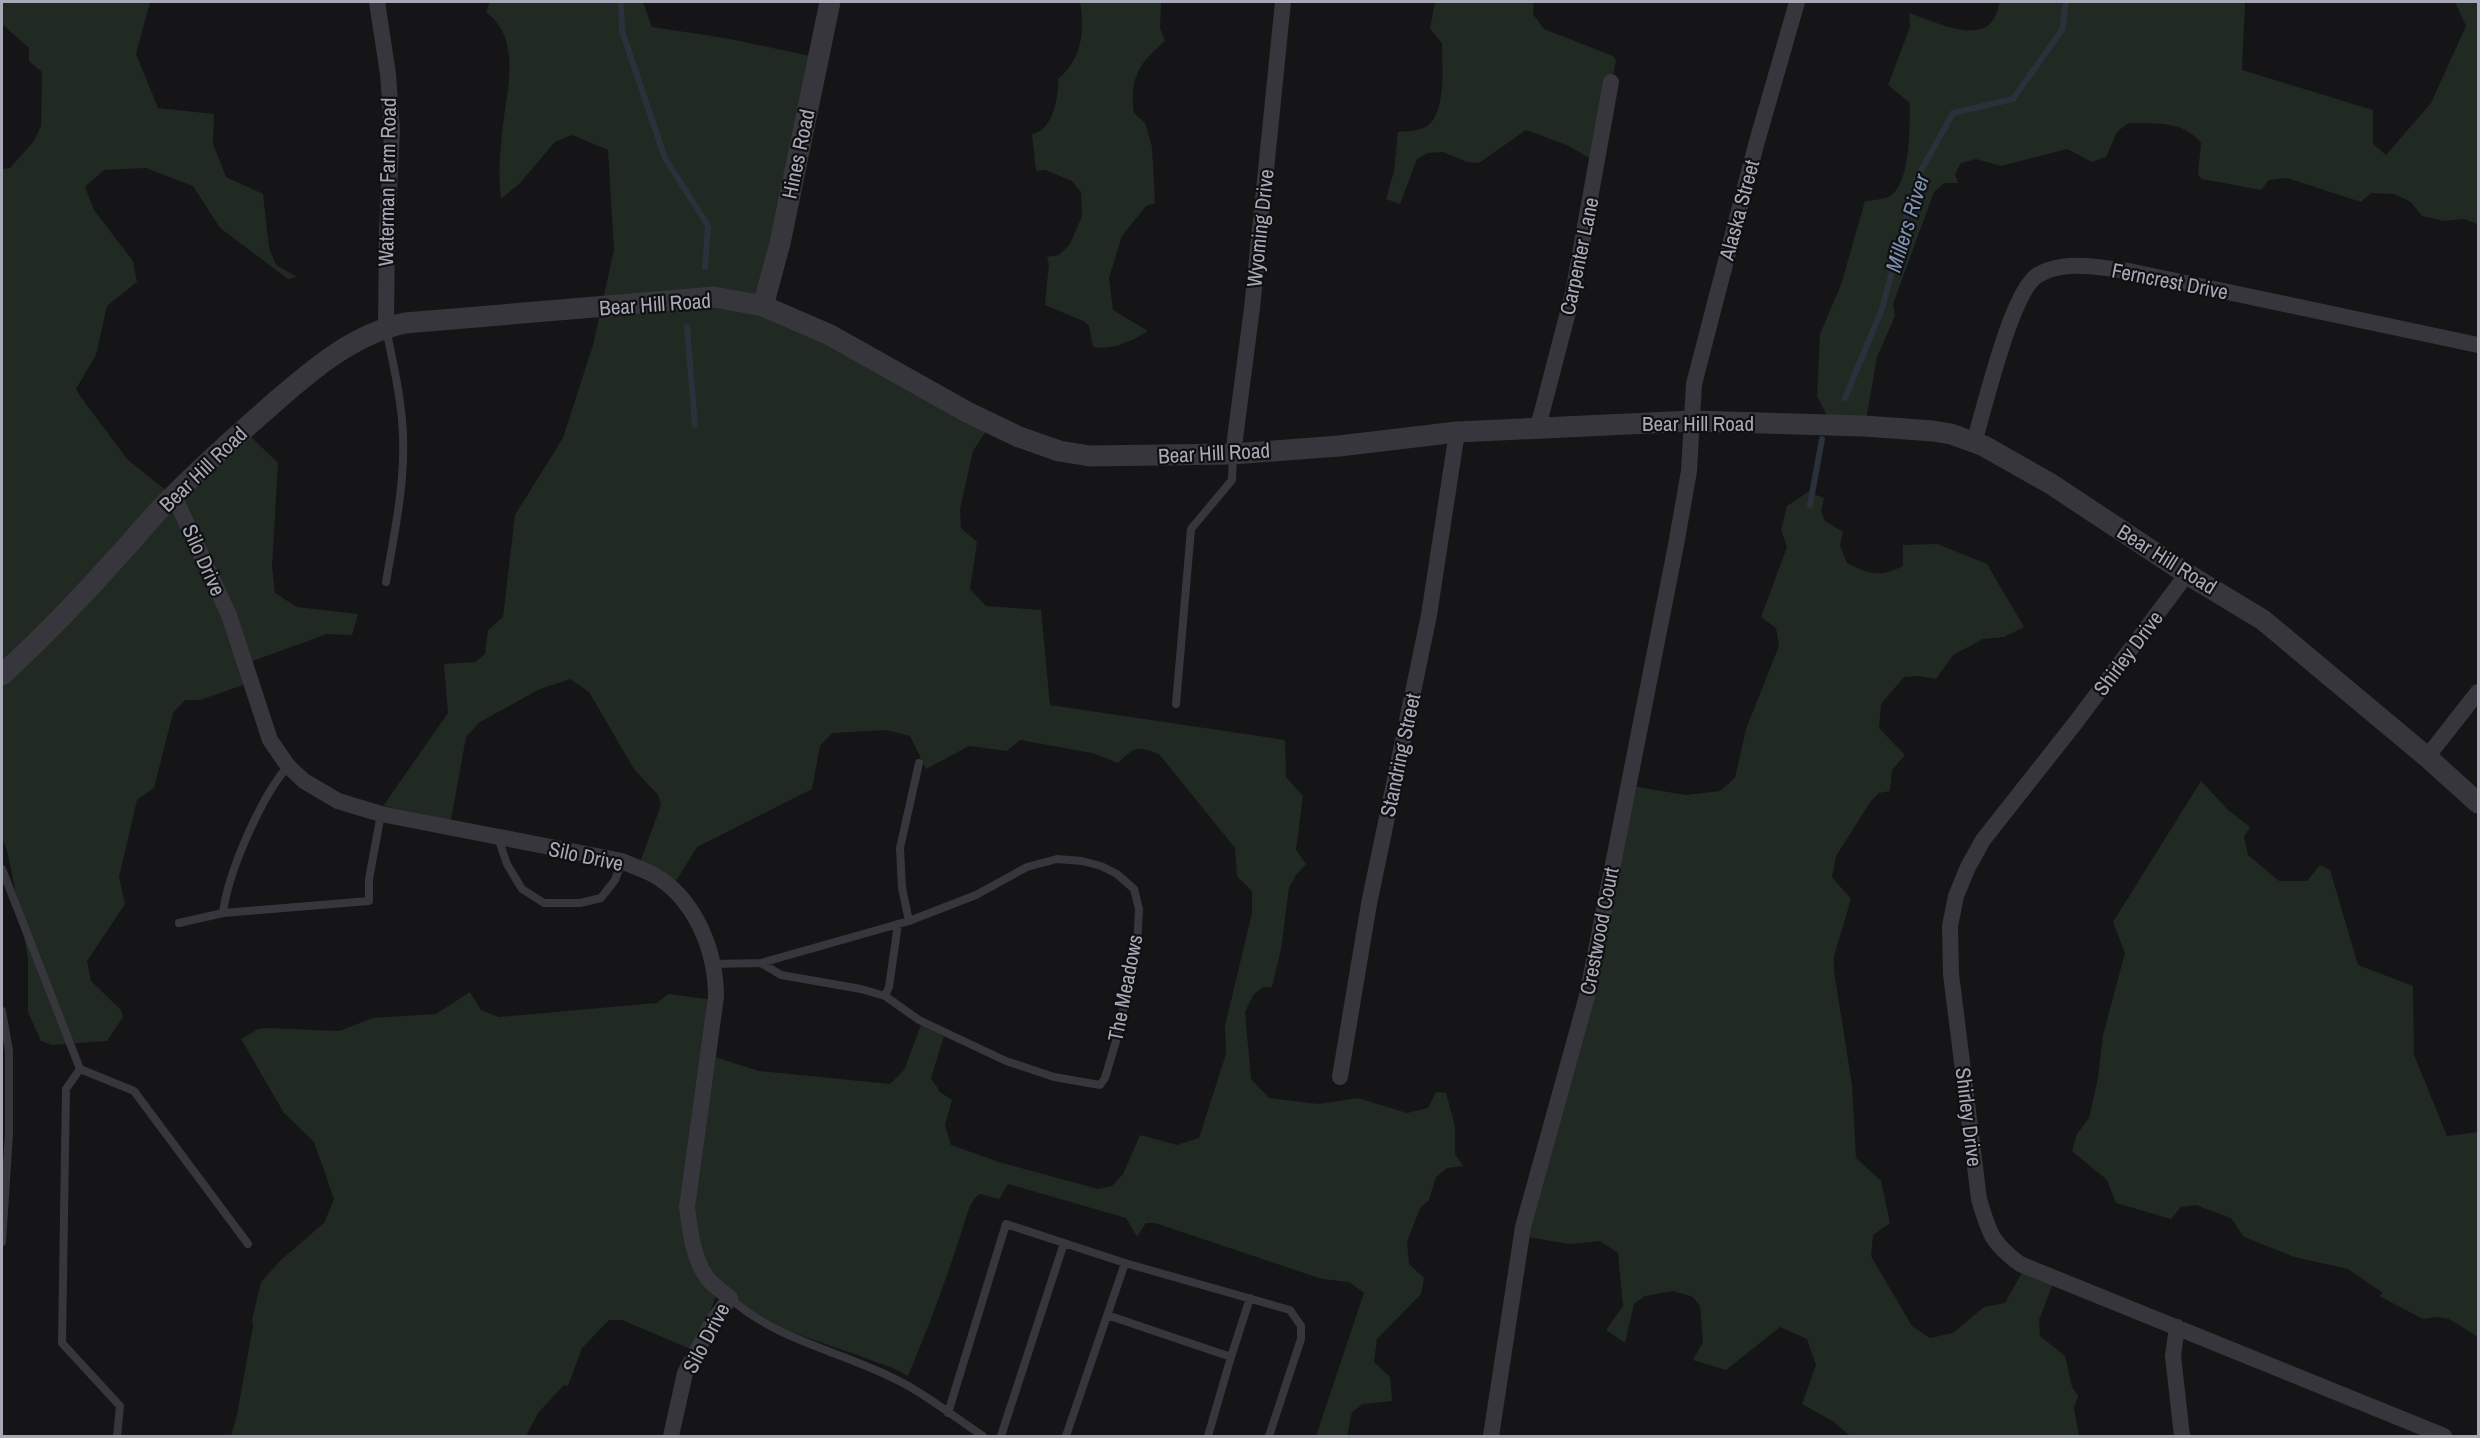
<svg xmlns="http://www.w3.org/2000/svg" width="2480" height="1438" font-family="'Archivo Narrow',sans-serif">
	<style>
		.green { fill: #212923 }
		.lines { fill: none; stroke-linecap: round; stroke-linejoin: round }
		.stream { stroke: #2b313a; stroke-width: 6 }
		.service { stroke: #36363c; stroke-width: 8 }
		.minor { stroke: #36363c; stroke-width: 16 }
		.tertiary { stroke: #36363c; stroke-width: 21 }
		.labels { text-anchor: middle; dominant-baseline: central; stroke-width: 4.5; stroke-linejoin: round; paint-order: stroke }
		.street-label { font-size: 21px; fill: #a7a9b7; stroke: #101012 }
		.water-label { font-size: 22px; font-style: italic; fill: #7e91b1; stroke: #101012 }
	</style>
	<rect width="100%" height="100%" fill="#151517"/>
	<path class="green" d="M 2,2 L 150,2 L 136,54 L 158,108 L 214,114 L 213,144 L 226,177 L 263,194 L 269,248 L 276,265 L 297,277 L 288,279 L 220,228 L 193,186 L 146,168 L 104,170 L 85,187 L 94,210 L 133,261 L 137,282 L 107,306 L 96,355 L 76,389 L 80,396 L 128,460 L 168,492 L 244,430 L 278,463 L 272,567 L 275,593 L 297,607 L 358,614 L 352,635 L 327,634 L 250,662 L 246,684 L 200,700 L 185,700 L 173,713 L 154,788 L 137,800 L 119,877 L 125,904 L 87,961 L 91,981 L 121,1010 L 123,1017 L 107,1041 L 52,1045 L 41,1041 L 28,1012 L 28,958 L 8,854 L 2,837 L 2,169 L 10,168 L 34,141 L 41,126 L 42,72 L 29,61 L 29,48 L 2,24 Z
		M 490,2 L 643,2 L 652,27 L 725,38 L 820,58 L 769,299 L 994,419 L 973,451 L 960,509 L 961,528 L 977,542 L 970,589 L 986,606 L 1041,610 L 1050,705 L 1285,740 L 1286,777 L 1303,796 L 1296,850 L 1306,864 L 1296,875 L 1289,888 L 1281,949 L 1272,987 L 1263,987 L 1253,995 L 1245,1012 L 1251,1079 L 1269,1098 L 1318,1104 L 1358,1098 L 1407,1113 L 1428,1108 L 1436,1092 L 1446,1093 L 1455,1126 L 1455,1154 L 1463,1166 L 1447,1168 L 1436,1177 L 1429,1200 L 1420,1208 L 1407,1242 L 1409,1264 L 1424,1278 L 1421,1294 L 1377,1339 L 1374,1362 L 1390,1377 L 1392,1401 L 1363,1404 L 1352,1412 L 1347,1436 L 1316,1436 L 1364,1293 L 1349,1282 L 1322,1279 L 1155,1223 L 1146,1223 L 1137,1237 L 1126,1218 L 1008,1184 L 999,1199 L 980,1194 C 970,1199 965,1221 962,1231 C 946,1280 928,1328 908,1376 L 893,1368 L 772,1325 L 719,1288 L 695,1351 L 622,1320 L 609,1320 L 582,1348 L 568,1386 L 564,1385 L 538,1413 L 526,1436 L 231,1436 L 237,1415 L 253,1326 L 252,1320 L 261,1282 L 281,1260 L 324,1223 L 334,1199 L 314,1142 L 284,1113 L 241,1039 L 258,1029 L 269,1028 L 339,1031 L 373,1018 L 436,1014 L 470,992 L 481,1010 L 499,1017 L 657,1003 L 668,994 L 713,1000 L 712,1056 L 759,1071 L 890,1084 L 904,1070 L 921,1025 L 944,1036 L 931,1078 L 940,1092 L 952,1100 L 945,1125 L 951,1145 L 999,1162 L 1098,1189 L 1112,1186 L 1123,1174 L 1140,1135 L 1177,1145 L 1199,1138 L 1226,1054 L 1225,1026 L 1252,913 L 1252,891 L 1237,876 L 1235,848 L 1159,754 C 1136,746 1135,747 1118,763 L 1092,753 L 1020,740 L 1007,751 L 969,746 L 926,769 L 910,736 L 886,730 L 832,733 L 820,746 L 812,789 L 697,847 L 673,886 L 639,865 L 661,805 L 658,795 L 634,769 L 589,692 L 570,679 L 540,689 L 480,722 L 466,737 L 451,820 L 383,806 L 448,713 L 444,664 L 475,662 L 485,654 L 488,630 L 503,617 L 515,515 L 563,438 L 593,345 L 614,250 L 608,150 L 572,135 L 555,142 L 520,183 L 501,199 C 498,175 500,149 503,125 C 507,88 522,39 486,12 Z
		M 1080,2 L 1161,2 L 1160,28 L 1165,41 C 1139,63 1129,79 1134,113 L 1145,123 L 1152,147 L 1155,203 L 1146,206 L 1122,236 L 1109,278 L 1113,310 L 1148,331 C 1129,342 1115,350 1093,347 L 1089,326 L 1083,321 L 1045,305 L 1049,264 L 1047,257 L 1059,255 L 1070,244 L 1082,216 L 1081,192 L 1072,181 L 1045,170 L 1036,171 L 1032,134 C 1053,131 1059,96 1058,79 C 1082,59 1085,31 1080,2 Z
		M 1435,2 L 1534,2 L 1533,14 L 1544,29 L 1613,56 L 1616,60 L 1600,146 L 1589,158 L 1569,146 L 1526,130 L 1479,163 L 1467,162 L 1443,152 L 1428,153 L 1417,159 L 1400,204 L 1386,199 L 1394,171 L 1398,132 C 1405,131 1414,131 1421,129 C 1448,121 1442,64 1442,43 L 1430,29 Z
		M 2000,2 L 2245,2 L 2242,70 L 2373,110 L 2373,144 L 2386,155 L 2431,103 L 2466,26 L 2455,2 L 2478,2 L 2478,224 L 2464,219 L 2444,221 L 2422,216 L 2411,202 L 2394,194 L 2371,193 L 2361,202 L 2287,178 L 2269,180 L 2261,190 L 2202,179 L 2198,175 L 2201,143 C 2183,120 2155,124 2128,123 L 2117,132 L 2106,157 L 2092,162 L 2067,149 L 2001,166 L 1976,159 L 1961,163 L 1955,174 L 1958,183 L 1944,183 L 1934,192 L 1893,304 L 1895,316 L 1877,357 L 1866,420 L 1828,418 L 1817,396 L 1820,334 L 1841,285 L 1865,201 C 1871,200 1882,200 1888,197 C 1912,186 1909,125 1910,103 L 1888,85 L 1910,27 L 1909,13 C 1931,20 1977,44 1993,20 C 1997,15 1998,7 2000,2 Z
		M 1808,492 L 1824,498 L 1821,512 L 1825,521 L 1843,532 L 1840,546 L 1847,563 C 1870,574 1879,578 1903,566 L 1903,545 L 1937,544 L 1987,564 L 2024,627 L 2004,637 L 1983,639 L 1953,655 L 1936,679 L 1919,676 L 1904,677 L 1881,704 L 1879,728 L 1905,755 L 1892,770 L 1890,791 L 1879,793 L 1871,801 L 1836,856 L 1832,877 L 1851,899 L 1834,956 L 1834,971 L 1852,1085 L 1856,1158 L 1881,1181 L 1890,1223 L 1873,1235 L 1871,1256 L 1912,1326 L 1930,1338 L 1953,1333 L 1984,1307 L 2005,1303 L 2028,1262 L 2057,1273 L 2039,1320 L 2040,1336 L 2065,1356 L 2072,1387 L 2078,1396 L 2074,1408 L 2079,1436 L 1850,1436 L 1834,1422 L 1802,1404 L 1816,1365 L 1807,1339 L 1780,1327 L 1726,1370 L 1693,1360 L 1703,1342 L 1700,1306 L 1693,1297 L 1673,1291 L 1645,1296 L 1634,1304 L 1625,1343 L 1606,1330 L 1623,1306 L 1618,1253 L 1600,1241 L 1570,1244 L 1527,1237 L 1632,786 L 1686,795 L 1720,791 L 1735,778 L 1746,729 L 1779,646 L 1776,628 L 1761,617 L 1787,547 L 1781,530 L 1787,506 Z
		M 2201,781 L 2228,810 L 2250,827 L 2244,837 L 2248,855 L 2279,881 L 2307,881 L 2320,865 L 2330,870 L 2358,965 L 2413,986 L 2414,1055 L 2447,1136 L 2478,1132 L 2478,1337 L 2449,1319 L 2437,1317 L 2423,1319 L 2379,1296 L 2383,1293 L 2348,1269 L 2294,1257 L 2244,1237 L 2231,1218 L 2196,1205 L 2181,1207 L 2171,1219 L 2116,1203 L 2107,1180 L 2072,1151 L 2077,1134 L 2089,1118 L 2098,1078 L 2103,1035 L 2125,953 L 2113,922 Z"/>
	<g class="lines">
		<path class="stream" d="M 621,2 L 622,31 L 665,158 L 708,226 L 705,267
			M 687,327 L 695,425
			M 1845,398 L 1882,309 L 1917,178 L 1953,113 L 2013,99 L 2062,30 L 2066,2
			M 1810,505 L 1822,439"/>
		<path class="service" d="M 386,328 C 393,364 402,400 403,436 C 405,485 394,535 386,582
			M 1176,704 L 1191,529 L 1232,480 L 1233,454
			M 288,766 C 261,797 228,872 223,913 L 369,901 L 369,879 L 381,814
			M 498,838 L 507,864 L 522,889 L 544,903 L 580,903 L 601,898 L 615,880 L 622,861
			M 2,869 L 80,1069 L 134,1091 L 248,1244
			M 909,921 L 902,888 L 900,848 L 919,763
			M 179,923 L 223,913
			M 712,964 L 761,963 L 909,921 L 976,895 L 1027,867 L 1057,859 L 1082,861 L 1101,866 L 1117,874 L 1134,889 L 1139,909 L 1137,949 L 1116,1041 L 1105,1078 L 1100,1085 L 1054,1077 L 1006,1061 L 919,1020 L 885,996 L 861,989 L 781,975 L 761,963
			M 885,996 L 889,987 L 898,924
			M 2,1011 L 9,1051 L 9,1134 L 2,1242
			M 80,1069 L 66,1089 L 62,1343 L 120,1406 L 117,1436
			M 730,1298 C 778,1342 846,1352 903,1383 C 931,1398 957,1419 983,1436
			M 1107,1315 L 1231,1357 L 1208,1436
			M 1231,1357 L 1250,1298
			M 948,1413 L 1006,1224 L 1125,1263 L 1290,1310 L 1301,1326 L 1301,1339 L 1269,1436
			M 1001,1436 L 1064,1243
			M 1066,1436 L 1125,1263"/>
		<path class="minor" d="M 377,2 L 388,74 L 392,131 L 387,230 L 386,327
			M 1538,427 L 1573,293 L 1611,82
			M 1974,442 C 1985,408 2011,291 2038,275 C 2064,259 2101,268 2129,271 L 2478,345
			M 1233,454 L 1252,308 L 1283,2
			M 174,496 L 229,615 L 270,740 L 288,766 L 304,781 L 338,801 L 381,814 L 622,861 C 632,866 643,869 652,874 C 695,897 716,951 716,997 L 687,1207 C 690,1231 693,1259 708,1279 C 714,1286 723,1292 730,1298 L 713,1321 L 685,1373 L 671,1436
			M 2187,574 L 2076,722 L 1983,840 L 1968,867 L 1956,896 L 1950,926 L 1951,974 L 1979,1199 C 1989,1233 1991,1242 2020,1264 L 2444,1436
			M 2427,757 L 2478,692
			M 1340,1077 L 1369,904 L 1429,615 L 1457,432
			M 2177,1327 L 2173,1356 L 2182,1436
			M 1491,1436 L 1523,1227 L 1587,996 L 1676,545 L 1689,471 L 1694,384 L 1756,145 L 1797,2"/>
		<path class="tertiary" d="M 763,306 L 780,243 L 830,2
			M 2,675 C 43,637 82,597 119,555 C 135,538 149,520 165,504 C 200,468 237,435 275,402 C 314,368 354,334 405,323 L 714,297 L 763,306 L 830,335 L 967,412 L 1019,437 L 1059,451 L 1090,456 L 1233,454 L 1339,446 L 1457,432 L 1692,421 L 1864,426 L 1933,431 L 1951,434 L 1984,446 L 2051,484 L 2187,574 L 2263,620 L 2427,757 L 2478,803"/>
	</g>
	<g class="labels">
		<g class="street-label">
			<text transform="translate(798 154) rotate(-78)">Hines Road</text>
			<text transform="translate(387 182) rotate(-89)">Waterman Farm Road</text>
			<text transform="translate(1739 210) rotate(-75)">Alaska Street</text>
			<text transform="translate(1260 228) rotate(-84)">Wyoming Drive</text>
			<text transform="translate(1579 256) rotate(-78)">Carpenter Lane</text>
			<text transform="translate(2170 281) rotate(11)">Ferncrest Drive</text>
			<text transform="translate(655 304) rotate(-4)">Bear Hill Road</text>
			<text x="1698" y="423">Bear Hill Road</text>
			<text transform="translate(1214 453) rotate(-3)">Bear Hill Road</text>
			<text transform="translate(203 469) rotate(-44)">Bear Hill Road</text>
			<text transform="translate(2167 559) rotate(32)">Bear Hill Road</text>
			<text transform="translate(204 560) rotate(66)">Silo Drive</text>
			<text transform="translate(2128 653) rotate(-53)">Shirley Drive</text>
			<text transform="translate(1400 755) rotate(-78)">Standring Street</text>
			<text transform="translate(586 856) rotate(12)">Silo Drive</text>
			<text transform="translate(1599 931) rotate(-79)">Crestwood Court</text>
			<text transform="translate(1125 988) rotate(-79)">The Meadows</text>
			<text transform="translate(1969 1117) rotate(83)">Shirley Drive</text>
			<text transform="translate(706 1338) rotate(-62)">Silo Drive</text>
		</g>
		<g class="water-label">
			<text transform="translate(1907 223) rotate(-73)">Millers River</text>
		</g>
	</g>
	<rect width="2480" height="1438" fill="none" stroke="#a7a9b7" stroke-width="6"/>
</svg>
